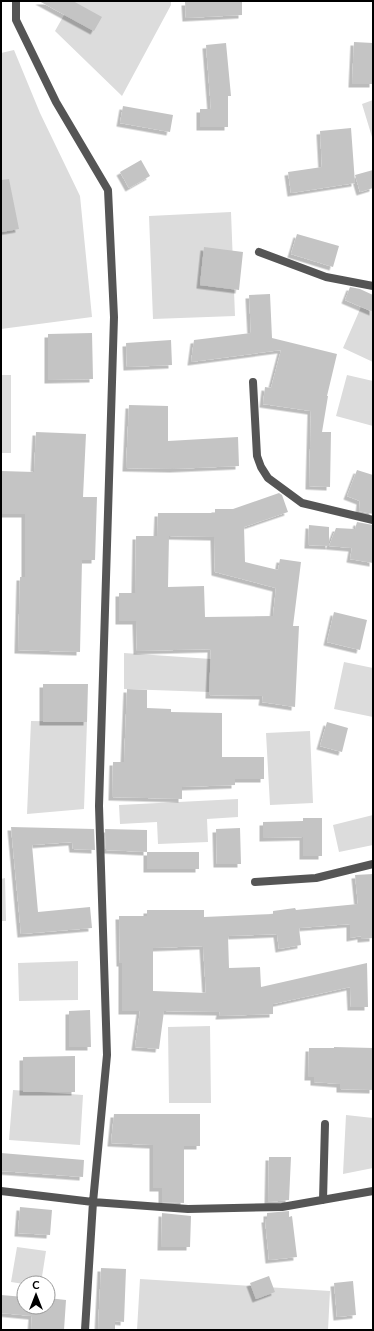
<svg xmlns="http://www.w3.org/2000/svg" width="374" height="1331" font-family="Lato,sans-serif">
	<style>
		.green { fill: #dcdcdc }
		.building { fill: #c4c4c4; fill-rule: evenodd; filter: url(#shadow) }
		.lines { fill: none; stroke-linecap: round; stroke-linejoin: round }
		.service { stroke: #555; stroke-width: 8 }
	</style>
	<defs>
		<filter id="shadow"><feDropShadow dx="-3.5" dy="3.5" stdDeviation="0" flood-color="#0004"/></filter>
	</defs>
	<rect width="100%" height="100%" fill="#fff"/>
	<path class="green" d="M 72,1 L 171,1 L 171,5 L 122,96 L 55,31 Z
		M 14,50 L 40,113 L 80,196 L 92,317 L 1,329 L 1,53 Z
		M 373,100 L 373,137 L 372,137 L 362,104 Z
		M 231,212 L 235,316 L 153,319 L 149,216 Z
		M 361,307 L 373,312 L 373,362 L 343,348 Z
		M 1,375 L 11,375 L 11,453 L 1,453 Z
		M 347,375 L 373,381 L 373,426 L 336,416 Z
		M 124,653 L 211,659 L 210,692 L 124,689 Z
		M 344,662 L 373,668 L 373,717 L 334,709 Z
		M 31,721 L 87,722 L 84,809 L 27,814 Z
		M 310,731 L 313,803 L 270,805 L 266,733 Z
		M 238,799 L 238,817 L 207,819 L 208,842 L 158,844 L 157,822 L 120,824 L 119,805 Z
		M 373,815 L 373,845 L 339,852 L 333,825 Z
		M 5,878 L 6,921 L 1,921 L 1,879 Z
		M 78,961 L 78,1000 L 19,1001 L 18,963 Z
		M 210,1026 L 211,1103 L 169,1103 L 168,1027 Z
		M 13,1090 L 83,1095 L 80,1145 L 9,1140 Z
		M 346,1115 L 373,1118 L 373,1168 L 343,1174 Z
		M 17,1247 L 46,1251 L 41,1283 L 24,1284 L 11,1282 Z
		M 140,1279 L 330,1291 L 328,1330 L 137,1330 Z"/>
	<path class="building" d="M 39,1 L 73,1 L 102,17 L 94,31 Z
		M 242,1 L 242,15 L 186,18 L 185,2 Z
		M 354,42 L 373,43 L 373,84 L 352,84 Z
		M 226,43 L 231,96 L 228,96 L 228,127 L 200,127 L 200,109 L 211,109 L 206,45 Z
		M 123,106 L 173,115 L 170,132 L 120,123 Z
		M 351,128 L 355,183 L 291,193 L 288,172 L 322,167 L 320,131 Z
		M 141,160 L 150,176 L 129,188 L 120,172 Z
		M 373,170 L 373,188 L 360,192 L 355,175 Z
		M 9,179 L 19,229 L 1,232 L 1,180 Z
		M 297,234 L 339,246 L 333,267 L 291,254 Z
		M 204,247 L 243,252 L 239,290 L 200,285 Z
		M 350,287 L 360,289 L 373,295 L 373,312 L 345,300 Z
		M 270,294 L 272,338 L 337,354 L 327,396 L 328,396 L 322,432 L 331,432 L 330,487 L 309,486 L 311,411 L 263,404 L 265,387 L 271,388 L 281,350 L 191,362 L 194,340 L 251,333 L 249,295 Z
		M 92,333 L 93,379 L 48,380 L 48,334 Z
		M 171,340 L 172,365 L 127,367 L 126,343 Z
		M 129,405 L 168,406 L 168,441 L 238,437 L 239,466 L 173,469 L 126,468 Z
		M 36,432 L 86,434 L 83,497 L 97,497 L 95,560 L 82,560 L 80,652 L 18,650 L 20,577 L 25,577 L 25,514 L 1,514 L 1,471 L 34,472 Z
		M 357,470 L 373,475 L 373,514 L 359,511 L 360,501 L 347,496 Z
		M 279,493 L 282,495 L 288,512 L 244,527 L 245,562 L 278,570 L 280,559 L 301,562 L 293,626 L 299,626 L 295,707 L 262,702 L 263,696 L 209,695 L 211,649 L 137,651 L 136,621 L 119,621 L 119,593 L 135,593 L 136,536 L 157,536 L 158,513 L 215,513 L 215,509 L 233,509 ZM 169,536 L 214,537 L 215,572 L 276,588 L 273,616 L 205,617 L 204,586 L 168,587 Z
		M 357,522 L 373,525 L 373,563 L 350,559 L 352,548 L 329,546 L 336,528 L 355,529 Z
		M 309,525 L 329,527 L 329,546 L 308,545 Z
		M 334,612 L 367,620 L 360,650 L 327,642 Z
		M 43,684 L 88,684 L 87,722 L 43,722 Z
		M 127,689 L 147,690 L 147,708 L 171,709 L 171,712 L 222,713 L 222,757 L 264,757 L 264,779 L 235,779 L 235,785 L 182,787 L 182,799 L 112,797 L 113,762 L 124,762 Z
		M 327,722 L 348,728 L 342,752 L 320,746 Z
		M 303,818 L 322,818 L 322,856 L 303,856 L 303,837 L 263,838 L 263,822 L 303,821 Z
		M 11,827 L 94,829 L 95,850 L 73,849 L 72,842 L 32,845 L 38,912 L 90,907 L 92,928 L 21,934 Z
		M 240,828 L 241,864 L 217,864 L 216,829 Z
		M 105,829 L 147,830 L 147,852 L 106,850 Z
		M 147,852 L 199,852 L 199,869 L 147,869 Z
		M 373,874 L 373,938 L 361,939 L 361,936 L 350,938 L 350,924 L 299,928 L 301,945 L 279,949 L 277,934 L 228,936 L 229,968 L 260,967 L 261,987 L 367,963 L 368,1007 L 351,1007 L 350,987 L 273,1004 L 273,1014 L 219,1016 L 220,1012 L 164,1011 L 159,1049 L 135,1047 L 140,1011 L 122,1011 L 122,963 L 120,963 L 119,916 L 147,916 L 147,910 L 204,910 L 204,917 L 273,914 L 273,911 L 295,908 L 296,910 L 358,904 L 355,875 ZM 203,946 L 206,993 L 153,991 L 153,948 Z
		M 90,1010 L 91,1047 L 69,1047 L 69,1011 Z
		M 334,1047 L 373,1048 L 373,1090 L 340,1089 L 340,1084 L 314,1082 L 314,1077 L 308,1077 L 309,1048 L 334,1048 Z
		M 75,1056 L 75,1092 L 23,1092 L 23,1057 Z
		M 114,1114 L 200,1114 L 200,1146 L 184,1146 L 184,1203 L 162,1202 L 162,1188 L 153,1188 L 153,1145 L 111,1143 Z
		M 1,1153 L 84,1160 L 83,1177 L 1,1171 Z
		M 269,1157 L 291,1157 L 289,1200 L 268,1202 Z
		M 20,1207 L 52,1210 L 50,1235 L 18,1233 Z
		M 289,1211 L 289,1217 L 292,1216 L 297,1257 L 269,1260 L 265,1219 L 267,1219 L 267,1213 Z
		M 162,1213 L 191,1216 L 190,1247 L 161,1247 Z
		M 101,1268 L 126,1269 L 124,1322 L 115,1321 L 115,1330 L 98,1330 Z
		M 269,1276 L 275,1292 L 256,1299 L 250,1283 Z
		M 353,1281 L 356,1315 L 337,1317 L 334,1283 Z
		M 1,1295 L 24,1297 L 24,1307 L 48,1307 L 48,1298 L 66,1300 L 64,1330 L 31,1330 L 32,1316 L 1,1313 Z"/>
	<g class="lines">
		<path class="service" d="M 16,1 L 16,20 L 56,102 L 108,190 L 114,317 L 99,806 L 107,1055 L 93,1202 L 85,1330
			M 259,252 L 326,277 L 373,286
			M 253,382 L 257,456 L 261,467 L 268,478 L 302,503 L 373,520
			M 255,882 L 316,878 L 373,864
			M 1,1191 L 93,1202 L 188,1209 L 282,1207 L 373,1191
			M 323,1200 L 325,1124"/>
	</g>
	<rect width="374" height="1331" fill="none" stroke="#000000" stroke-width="4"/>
	<g transform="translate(36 1295)"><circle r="19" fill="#ffffff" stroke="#999999"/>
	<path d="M0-3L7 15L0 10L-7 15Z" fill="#000000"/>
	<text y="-6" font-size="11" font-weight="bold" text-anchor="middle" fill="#000000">С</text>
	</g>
</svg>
